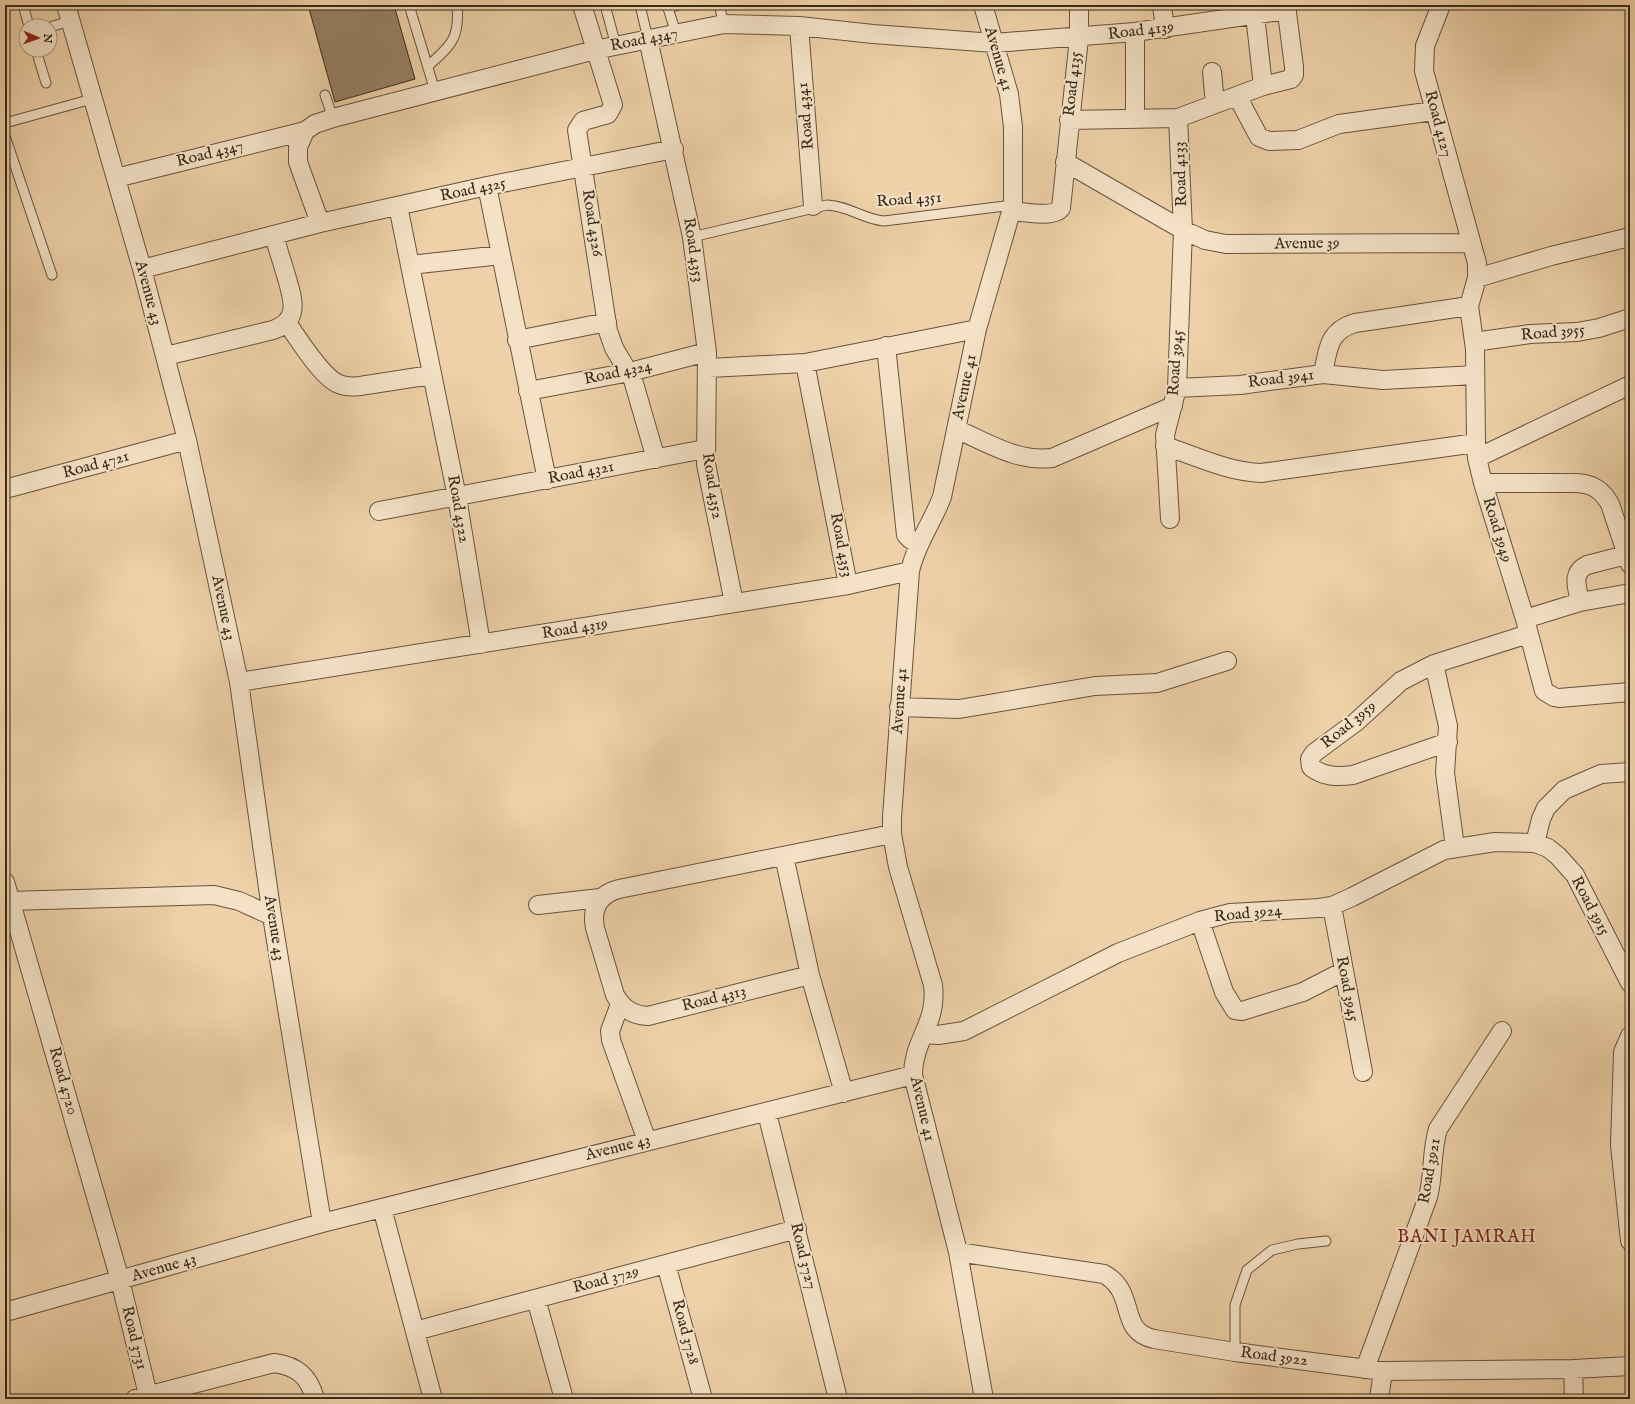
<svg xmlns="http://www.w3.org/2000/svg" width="1635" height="1404" font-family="'IM FELL English',serif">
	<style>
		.building { fill: #978164; stroke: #392a1b }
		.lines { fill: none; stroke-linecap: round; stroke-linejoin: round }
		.lane-casing { stroke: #66543e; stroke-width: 11 }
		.street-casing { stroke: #66543e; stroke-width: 20 }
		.lane { stroke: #f4e1c6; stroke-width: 9 }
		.street { stroke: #f4e1c6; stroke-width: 18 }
		.labels { text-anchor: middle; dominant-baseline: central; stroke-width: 4; stroke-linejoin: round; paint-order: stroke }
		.street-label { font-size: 16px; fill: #392a1b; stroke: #f4e1c6 }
		.quarter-label { font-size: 18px; letter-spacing: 1px; fill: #7a1f14; stroke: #f4e1c6 }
	</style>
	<rect width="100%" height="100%" fill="#eed1a8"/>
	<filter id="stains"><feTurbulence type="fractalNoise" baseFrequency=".005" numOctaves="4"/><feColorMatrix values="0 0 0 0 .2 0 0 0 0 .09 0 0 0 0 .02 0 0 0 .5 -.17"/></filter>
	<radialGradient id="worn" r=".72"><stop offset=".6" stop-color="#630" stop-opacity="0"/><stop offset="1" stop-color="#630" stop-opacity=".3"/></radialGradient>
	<path class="building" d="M 308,5 L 394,5 L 415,79 L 335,102 Z"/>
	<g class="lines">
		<g class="lane-casing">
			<path id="lane" d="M 23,5 L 29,26
				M 409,5 L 435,91
				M 605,5 L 616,46
				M 640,5 L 648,39
				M 667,5 L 676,33
				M 719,5 L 724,24
				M 668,8 L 679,5
				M 50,27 L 70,21
				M 36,50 L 46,83
				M 428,66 C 451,45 460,39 457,5
				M 325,95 L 333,118
				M 5,123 L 92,99
				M 5,136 L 52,275
				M 692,237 L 827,205 C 850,206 862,219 884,221 L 1013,205
				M 1235,1352 L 1235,1305 L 1247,1270 L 1272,1250 L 1298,1244 L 1326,1241"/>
		</g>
		<g class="street-casing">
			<path id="street" d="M 66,5 L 142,269 L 187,440 L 239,682 L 272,916 L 322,1223
				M 582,5 L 613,105 L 608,114 L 583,121 L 577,130 L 608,331 L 614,348 L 633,380 L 656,459
				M 983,5 L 1009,94 L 1013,127 L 1013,205 L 977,329 L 942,497 C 932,523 916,544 910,571 L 892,817 L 892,834 L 898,867 L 933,985 C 938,1024 913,1039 913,1075 L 958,1252 L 984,1399
				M 1162,5 L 1165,29
				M 1441,5 L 1425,46 L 1424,71 L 1477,263 L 1477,278 L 1469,306 L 1475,349 L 1476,443 L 1477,458 L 1483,483 L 1525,619 L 1544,691 L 1554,697 L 1559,698 L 1630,692
				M 1255,15 L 1263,86
				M 799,26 L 813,206
				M 1135,32 L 1135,118
				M 648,39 L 692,237 L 707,352 L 706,464 L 734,603
				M 1212,72 L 1215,104
				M 1237,96 L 1259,137 L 1269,141 L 1298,140 L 1339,124 L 1434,111
				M 1069,120 L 1178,118 L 1263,86 L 1291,79 L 1294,75 L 1294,67 L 1286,5
				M 305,131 L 298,147 L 298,162 L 320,223
				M 1065,162 L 1183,230 L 1205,240 L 1226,244 L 1471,243
				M 116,178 L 305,131 L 315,124 L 333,118 L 595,50 L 724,24 L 799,26 L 873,34 L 994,43 L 1135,32 L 1287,10
				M 487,186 L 547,480
				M 398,206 L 457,497 L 481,644
				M 1012,211 C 1024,212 1054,218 1061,208 L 1079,38 L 1079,5
				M 410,265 L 501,255
				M 142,269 L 320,223 L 487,186 L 674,149
				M 1477,278 L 1551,256 L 1630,237
				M 287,323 C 298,338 322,378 339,384 C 346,387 352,387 360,386 L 431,375
				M 517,340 L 607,322
				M 1474,342 L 1530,334 L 1577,332 L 1599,328 L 1630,318
				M 886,346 L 906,535 L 911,540 L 919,541
				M 166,356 L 273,330 C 302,320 292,297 286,275 C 282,262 278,249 274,236
				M 805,363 L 848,585
				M 708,368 L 805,363 L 977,329
				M 1323,374 C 1328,349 1328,331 1355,323 L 1469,306
				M 1177,388 L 1240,385 L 1323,374 L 1383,380 L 1475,375
				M 528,391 L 630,372 L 707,352
				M 956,429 C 988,443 1017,462 1052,458 L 1173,406
				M 1165,446 C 1196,456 1228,472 1261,473 L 1476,443
				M 1477,458 L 1630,385
				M 1483,483 L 1577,483 C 1593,484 1602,490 1610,504 L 1630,564
				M 5,489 L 187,440
				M 379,511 L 705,449
				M 1170,519 L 1165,435 L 1177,388 L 1183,230 L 1178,118
				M 1580,602 C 1577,587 1571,573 1587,565 L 1630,554
				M 1525,619 L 1580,602 L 1630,593
				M 1434,664 L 1448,726 L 1445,773 L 1455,847
				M 239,682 L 848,585 L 910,571
				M 899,707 L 959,709 L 1095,686 L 1157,683 L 1227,661
				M 1448,742 L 1353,775 C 1337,777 1324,777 1311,767 L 1310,759 L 1314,753 L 1356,722 L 1401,681 L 1434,664 L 1528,634
				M 1535,843 L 1541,819 L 1546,808 L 1564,790 L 1601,774 L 1630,772
				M 784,856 L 810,975 L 844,1093
				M 5,882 L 120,1280 L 149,1399
				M 10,901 L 214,895 L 239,901 L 272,916
				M 538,905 L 600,898
				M 1332,906 L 1363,1072
				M 1200,921 L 1224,992 L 1235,1010 L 1242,1011 L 1303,992 L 1344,971
				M 810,975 L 648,1016 C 632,1015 623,1009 615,995 L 595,928 C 591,908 599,894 619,889 L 892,834
				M 620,1004 L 610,1031 L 611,1040 L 647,1141
				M 924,1034 L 938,1035 L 964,1031 L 1118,953 L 1200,921 L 1230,913 L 1319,908 L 1332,906 L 1352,897 L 1444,850 L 1495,842 L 1535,843 L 1548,848 L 1558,856 L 1575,875 L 1630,983
				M 1630,1036 L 1623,1052 L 1620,1145 L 1630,1241
				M 767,1113 L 838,1399
				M 382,1208 L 433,1399
				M 958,1252 L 1104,1274 C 1138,1293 1117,1331 1154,1339 L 1235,1352 L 1383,1371 L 1573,1369 L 1630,1366
				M 666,1264 L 703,1399
				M 536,1299 L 564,1399
				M 5,1312 L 322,1223 L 913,1075
				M 415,1331 L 797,1229
				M 1365,1369 L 1428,1197 C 1434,1175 1431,1151 1438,1129 L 1502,1031
				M 1573,1369 L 1574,1399
				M 135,1399 L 274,1363 C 297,1366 309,1376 315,1399
				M 1379,1399 L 1383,1371"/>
		</g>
		<use href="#lane" class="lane"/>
		<use href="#street" class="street"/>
	</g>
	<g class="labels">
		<g class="street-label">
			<text transform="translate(1141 31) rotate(-7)">Road 4139</text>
			<text transform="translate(644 40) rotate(-11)">Road 4347</text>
			<text transform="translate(998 59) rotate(74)">Avenue 41</text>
			<text transform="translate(1073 84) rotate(-84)">Road 4135</text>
			<text transform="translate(806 116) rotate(-95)">Road 4341</text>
			<text transform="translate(1438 124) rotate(75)">Road 4127</text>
			<text transform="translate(210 154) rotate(-14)">Road 4347</text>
			<text transform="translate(1181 174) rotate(-92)">Road 4133</text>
			<text transform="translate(473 190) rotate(-12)">Road 4325</text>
			<text transform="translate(909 200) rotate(-4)">Road 4351</text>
			<text transform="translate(592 223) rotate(81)">Road 4326</text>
			<text transform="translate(1307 244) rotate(-1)">Avenue 39</text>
			<text transform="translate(693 250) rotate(81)">Road 4353</text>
			<text transform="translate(148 293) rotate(75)">Avenue 43</text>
			<text transform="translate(1553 333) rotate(-5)">Road 3955</text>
			<text transform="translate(1176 363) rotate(-86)">Road 3945</text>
			<text transform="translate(618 373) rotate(-12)">Road 4324</text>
			<text transform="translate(1281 379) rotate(-7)">Road 3941</text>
			<text transform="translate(965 387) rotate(-78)">Avenue 41</text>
			<text transform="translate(96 465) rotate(-15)">Road 4721</text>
			<text transform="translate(581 473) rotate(-11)">Road 4321</text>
			<text transform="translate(712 486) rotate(81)">Road 4352</text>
			<text transform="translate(458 509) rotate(80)">Road 4322</text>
			<text transform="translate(1497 530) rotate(73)">Road 3949</text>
			<text transform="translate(841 545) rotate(79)">Road 4353</text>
			<text transform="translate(223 608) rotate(78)">Avenue 43</text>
			<text transform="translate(575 629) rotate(-9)">Road 4319</text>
			<text transform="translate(900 701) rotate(-86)">Avenue 41</text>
			<text transform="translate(1349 725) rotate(-39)">Road 3959</text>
			<text transform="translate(1590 906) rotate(62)">Road 3915</text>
			<text transform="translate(1248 914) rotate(-6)">Road 3924</text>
			<text transform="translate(274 928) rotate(81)">Avenue 43</text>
			<text transform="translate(1347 989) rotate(79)">Road 3945</text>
			<text transform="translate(714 999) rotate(-14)">Road 4313</text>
			<text transform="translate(63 1081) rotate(74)">Road 4720</text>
			<text transform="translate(922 1109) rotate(77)">Avenue 41</text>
			<text transform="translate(618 1148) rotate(-14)">Avenue 43</text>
			<text transform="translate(1430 1171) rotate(-80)">Road 3921</text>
			<text transform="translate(803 1256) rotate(76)">Road 3727</text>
			<text transform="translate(164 1268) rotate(-16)">Avenue 43</text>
			<text transform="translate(606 1280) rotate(-15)">Road 3729</text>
			<text transform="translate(685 1332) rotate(75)">Road 3728</text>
			<text transform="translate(134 1338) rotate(76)">Road 3731</text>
			<text transform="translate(1274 1357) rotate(7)">Road 3922</text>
		</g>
		<g class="quarter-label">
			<text x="1467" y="1237">BANI JAMRAH</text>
		</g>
	</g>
	<rect width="1635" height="1404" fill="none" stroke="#eed1a8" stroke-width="20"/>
	<rect x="6" y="6" width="1623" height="1392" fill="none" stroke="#392a1b" stroke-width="2"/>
	<rect x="10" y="10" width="1615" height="1384" fill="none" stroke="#392a1b"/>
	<g transform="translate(38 38) rotate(92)"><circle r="19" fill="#f4e1c6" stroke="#a99882"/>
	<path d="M0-3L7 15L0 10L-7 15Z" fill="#8f2418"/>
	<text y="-6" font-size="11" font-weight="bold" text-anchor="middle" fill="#392a1b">N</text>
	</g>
	<rect width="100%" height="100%" filter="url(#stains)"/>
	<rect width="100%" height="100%" fill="url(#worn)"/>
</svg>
